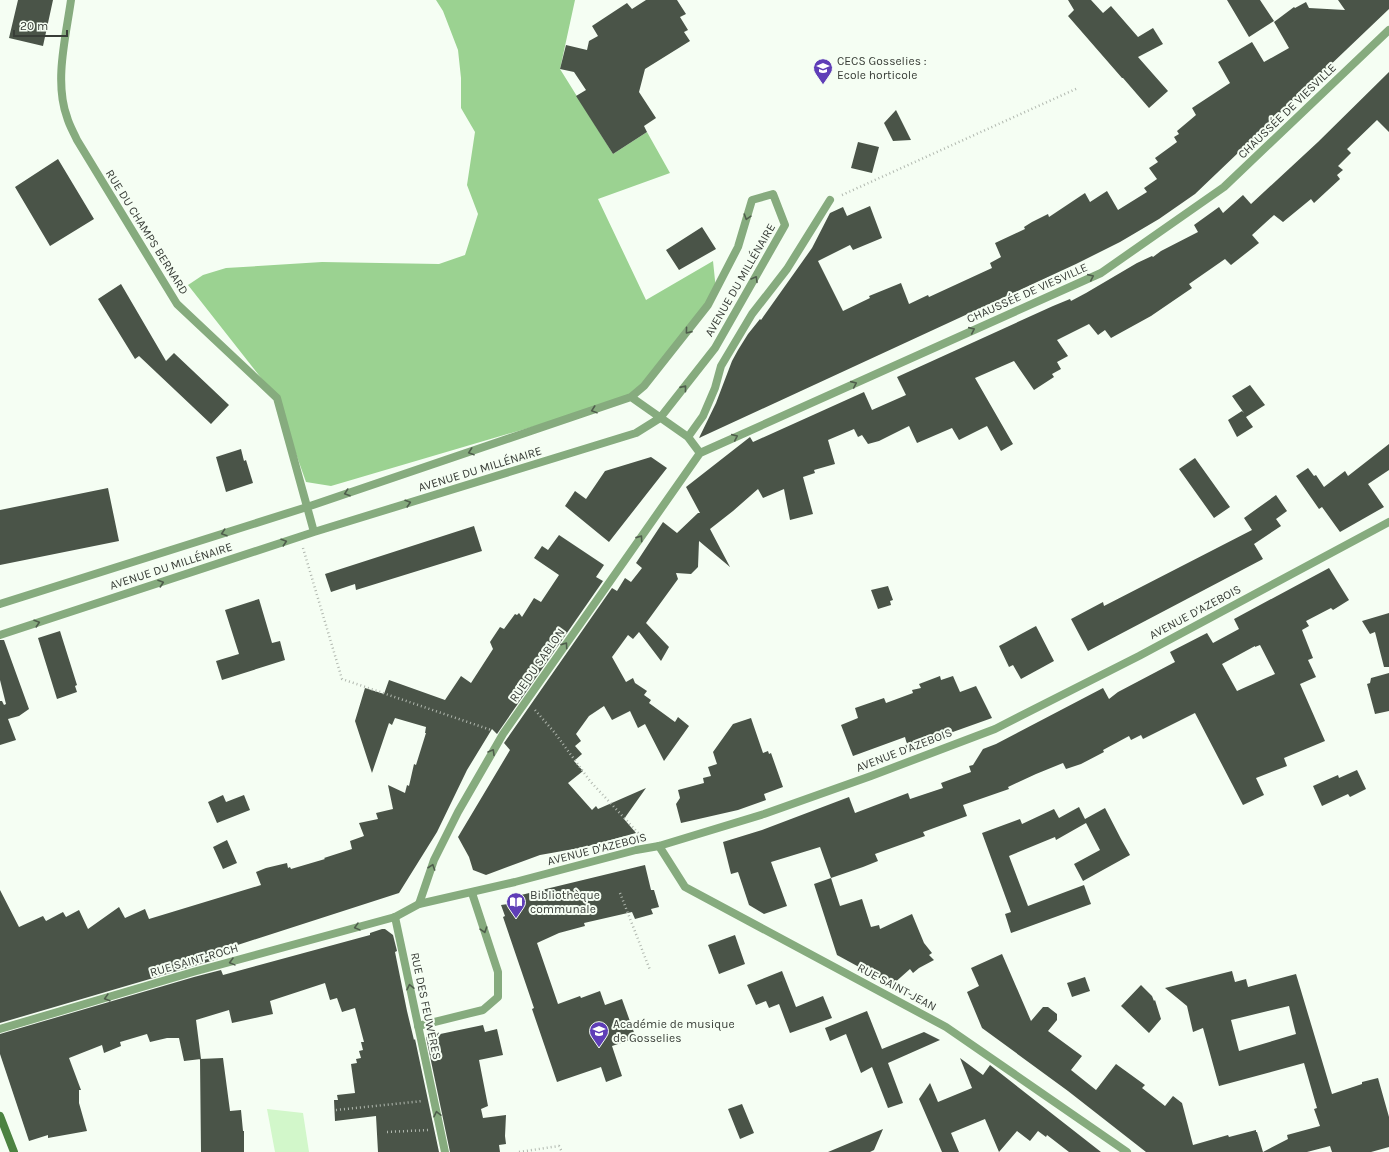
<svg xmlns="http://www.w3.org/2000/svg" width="1389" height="1152" font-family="Karla,sans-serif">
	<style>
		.green { fill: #d2f7ca }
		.forest { fill: #9bd291 }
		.building { fill: #4a5448; fill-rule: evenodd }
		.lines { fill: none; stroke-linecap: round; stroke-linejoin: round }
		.path { stroke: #b1b8af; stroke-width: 2.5; stroke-dasharray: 1 3; stroke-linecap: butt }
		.service { stroke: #86ab7e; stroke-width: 8 }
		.minor { stroke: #86ab7e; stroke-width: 8 }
		.tertiary { stroke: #86ab7e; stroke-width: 8 }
		.secondary { stroke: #4c8341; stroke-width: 8 }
		.oneway { stroke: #4f5e4c }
		.labels { text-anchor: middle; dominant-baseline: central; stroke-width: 4; stroke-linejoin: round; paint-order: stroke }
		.poi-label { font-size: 12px; fill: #383d37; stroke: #f5fef3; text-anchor: start }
		.street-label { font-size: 12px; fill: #383d37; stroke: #f5fef3 }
	</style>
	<rect width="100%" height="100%" fill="#f5fef3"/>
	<path class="green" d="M 267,1109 L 303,1113 L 309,1152 L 275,1152 Z"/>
	<path class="forest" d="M 436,0 L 575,0 L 560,69 L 613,154 L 647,132 L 670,173 L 598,199 L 646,300 L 713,261 L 716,290 L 636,392 L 620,401 L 331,486 L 306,482 L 276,397 L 188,285 L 203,275 L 226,268 L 322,262 L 439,264 L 465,255 L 478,214 L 467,185 L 475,132 L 461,108 L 461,78 L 458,50 L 443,11 Z"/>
	<path class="building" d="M 18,0 L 53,0 L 43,46 L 9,38 Z
		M 646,0 L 677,0 L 686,14 L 680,17 L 688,30 L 684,32 L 690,41 L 645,69 L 639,92 L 656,118 L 644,126 L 647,132 L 613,154 L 576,96 L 586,90 L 574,72 L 560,69 L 566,45 L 587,50 L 589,41 L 598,36 L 592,26 L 627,3 L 632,9 Z
		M 1068,0 L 1091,0 L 1103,13 L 1111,6 L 1138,37 L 1153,28 L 1163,44 L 1138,57 L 1168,91 L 1149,108 L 1123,78 L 1122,78 L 1068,16 L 1074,10 Z
		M 1227,0 L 1260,0 L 1274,21 L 1249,37 Z
		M 1338,0 L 1389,0 L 1389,9 L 1195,194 L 1159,219 L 1120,242 L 1076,264 L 699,438 L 716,403 L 732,361 L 738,350 L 748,334 L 760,319 L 761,320 L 812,248 L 830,213 L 843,207 L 847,216 L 870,206 L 882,238 L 853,250 L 850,245 L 818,261 L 843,311 L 870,298 L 869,296 L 901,283 L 909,304 L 928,295 L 929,297 L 992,268 L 990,263 L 1001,257 L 995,243 L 1025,229 L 1024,227 L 1032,222 L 1048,214 L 1049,217 L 1085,193 L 1090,202 L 1107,191 L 1118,210 L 1147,192 L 1144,188 L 1157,179 L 1149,168 L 1158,162 L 1155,158 L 1177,142 L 1174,137 L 1179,134 L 1177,131 L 1196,115 L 1192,108 L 1230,83 L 1218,62 L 1252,42 L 1264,62 L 1289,48 L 1274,22 L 1294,7 L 1295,8 L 1306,2 L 1309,8 L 1345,10 Z
		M 1389,72 L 1389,132 L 1377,120 L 1347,149 L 1351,153 L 1338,166 L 1343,170 L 1337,175 L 1340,179 L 1314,203 L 1311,199 L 1283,222 L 1274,215 L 1252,235 L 1259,243 L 1231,265 L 1225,259 L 1189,284 L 1192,288 L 1151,316 L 1111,338 L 1105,330 L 1098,335 L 1089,324 L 1057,340 L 1068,356 L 1057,362 L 1061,369 L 1052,374 L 1054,377 L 1034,390 L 1014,361 L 975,378 L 1013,444 L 1001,451 L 987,426 L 959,440 L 952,428 L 917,443 L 909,426 L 879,441 L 868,444 L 862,435 L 858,437 L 854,429 L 828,440 L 835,464 L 814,470 L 815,473 L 803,477 L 813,514 L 790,520 L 784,489 L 763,498 L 758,489 L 733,511 L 710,529 L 730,567 L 699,541 L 698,567 L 691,574 L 676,573 L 678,579 L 646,623 L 669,647 L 661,661 L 639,632 L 633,639 L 628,635 L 612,657 L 626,682 L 633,678 L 635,683 L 647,691 L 644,695 L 651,700 L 649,703 L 675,722 L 678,717 L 689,726 L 664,761 L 645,724 L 638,728 L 630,711 L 612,720 L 604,706 L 589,716 L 576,734 L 581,741 L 575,746 L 582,754 L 574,761 L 583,771 L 568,783 L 592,810 L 596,806 L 598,809 L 646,788 L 624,819 L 636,833 L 585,847 L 540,855 L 486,875 L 473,870 L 469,857 L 458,837 L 510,750 L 504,743 L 612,588 L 617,591 L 625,578 L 631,582 L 642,568 L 636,563 L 663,522 L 677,533 L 698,513 L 700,513 L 686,487 L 750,437 L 753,442 L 864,392 L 872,410 L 906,395 L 897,377 L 1053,306 L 1070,299 L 1071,301 L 1086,293 L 1137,263 L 1152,256 L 1153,257 L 1161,251 L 1198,232 L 1194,225 L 1219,207 L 1223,213 L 1243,195 L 1251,204 L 1318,142 Z
		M 896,110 L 911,140 L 893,141 L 884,123 Z
		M 858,142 L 879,147 L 872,173 L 851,168 Z
		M 58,159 L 94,219 L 50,246 L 15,187 Z
		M 702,227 L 716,249 L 679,270 L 666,250 Z
		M 121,284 L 166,361 L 174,353 L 229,405 L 211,424 L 139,356 L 135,359 L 98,299 Z
		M 1250,385 L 1265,405 L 1246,417 L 1253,427 L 1237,437 L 1228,420 L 1242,411 L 1244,413 L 1232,396 Z
		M 1389,444 L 1389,470 L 1368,484 L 1384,507 L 1340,532 L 1322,507 L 1319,509 L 1296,476 L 1308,468 L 1314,476 L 1316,475 L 1324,487 L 1345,471 L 1348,476 Z
		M 241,449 L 244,461 L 246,460 L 253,483 L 226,492 L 216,457 Z
		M 651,457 L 667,468 L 609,542 L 565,506 L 575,491 L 586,499 L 605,471 Z
		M 1195,458 L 1230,507 L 1214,518 L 1179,469 Z
		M 108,488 L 119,541 L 0,565 L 0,510 Z
		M 1276,495 L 1287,511 L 1276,519 L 1281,526 L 1254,544 L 1263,559 L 1088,651 L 1071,619 L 1103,602 L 1104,606 L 1252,530 L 1244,518 Z
		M 474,526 L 482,551 L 356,590 L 355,584 L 331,592 L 325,574 Z
		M 559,535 L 604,565 L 596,577 L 603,581 L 497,734 L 492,729 L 467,770 L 437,832 L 399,893 L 216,952 L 218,959 L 0,1023 L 0,890 L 19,927 L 43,916 L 46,921 L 63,912 L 66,917 L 79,910 L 88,929 L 119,907 L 125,918 L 145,909 L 149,919 L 261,885 L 256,872 L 266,868 L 287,863 L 288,868 L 290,867 L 291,869 L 325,859 L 324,858 L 352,849 L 350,841 L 364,836 L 359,823 L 378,819 L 376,813 L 393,809 L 388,785 L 405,793 L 407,785 L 409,786 L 414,764 L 416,765 L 426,733 L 425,733 L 426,727 L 395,718 L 392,725 L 389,723 L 372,773 L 355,721 L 365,688 L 384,694 L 389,680 L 445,700 L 461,676 L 471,683 L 493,649 L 490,642 L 500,627 L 504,629 L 515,614 L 517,615 L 519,613 L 522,617 L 534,598 L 541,602 L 559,575 L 534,558 L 542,546 L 548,550 Z
		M 1329,568 L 1349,600 L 1333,610 L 1331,608 L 1306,621 L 1309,626 L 1302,630 L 1313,658 L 1308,660 L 1316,677 L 1300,684 L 1325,741 L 1284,758 L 1287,766 L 1256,778 L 1264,795 L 1243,805 L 1195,713 L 1143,739 L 1141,735 L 1131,740 L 1129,736 L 1103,750 L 1104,752 L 1081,764 L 1066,769 L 1063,763 L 1036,774 L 1008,787 L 1009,789 L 963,805 L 967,816 L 923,832 L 925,836 L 875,854 L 878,861 L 863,867 L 831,878 L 820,847 L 771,862 L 787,906 L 764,914 L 749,905 L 738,872 L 731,874 L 723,842 L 762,830 L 849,797 L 855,813 L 908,793 L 910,799 L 943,788 L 941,783 L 971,772 L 969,766 L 973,765 L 983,749 L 996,744 L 1103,688 L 1109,699 L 1118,692 L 1175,662 L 1170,652 L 1207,633 L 1213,643 L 1239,629 L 1234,619 ZM 1260,645 L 1275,674 L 1237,691 L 1222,664 L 1255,646 L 1255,647 Z
		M 888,586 L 893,600 L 890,601 L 891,605 L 878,609 L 871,590 Z
		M 259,599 L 272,643 L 280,641 L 285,660 L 222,680 L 216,661 L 239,654 L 225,610 Z
		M 1389,613 L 1389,667 L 1384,667 L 1375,632 L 1370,634 L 1362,621 Z
		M 1036,626 L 1054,661 L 1021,679 L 1013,665 L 1009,667 L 999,646 Z
		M 60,631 L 77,685 L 75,686 L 77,692 L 57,699 L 38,638 Z
		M 0,640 L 4,640 L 29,709 L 19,716 L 8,719 L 16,740 L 0,745 L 0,701 L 2,701 L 4,705 L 6,704 L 0,680 Z
		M 1389,673 L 1389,711 L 1375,714 L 1367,684 L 1370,683 L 1371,678 Z
		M 940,676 L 941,680 L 953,676 L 960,692 L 976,686 L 992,718 L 908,748 L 905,737 L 853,756 L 841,725 L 858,718 L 855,708 L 884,698 L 886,703 L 913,693 L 912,690 L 921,688 L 919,684 Z
		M 751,718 L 763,753 L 768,751 L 769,754 L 771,753 L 783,787 L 764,794 L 766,800 L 738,810 L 681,823 L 676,804 L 680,798 L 678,790 L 704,783 L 703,778 L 711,776 L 708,767 L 717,764 L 713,752 L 733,724 Z
		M 1357,770 L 1366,789 L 1350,797 L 1348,794 L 1322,806 L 1313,786 L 1338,775 L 1339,778 Z
		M 223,795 L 226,802 L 244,795 L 250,810 L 217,823 L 208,802 Z
		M 1079,807 L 1085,819 L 1105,808 L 1121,839 L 1130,855 L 1083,881 L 1074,864 L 1100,850 L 1086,823 L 1056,840 L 1055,837 L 1009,856 L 1028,906 L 1084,885 L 1091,904 L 1011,933 L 1005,914 L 1011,912 L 982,833 L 1020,819 L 1022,824 L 1054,809 L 1059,818 Z
		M 227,840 L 237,863 L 223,869 L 213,847 Z
		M 645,865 L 651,890 L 654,890 L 659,907 L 651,909 L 653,914 L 635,919 L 632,912 L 584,923 L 585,926 L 559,933 L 537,943 L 558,1004 L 580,996 L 581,998 L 600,991 L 605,1005 L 622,999 L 636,1038 L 612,1046 L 622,1076 L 606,1082 L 601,1067 L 557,1082 L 532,1009 L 534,1008 L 503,917 L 505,916 L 501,905 L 523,902 L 521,895 Z
		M 831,878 L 840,906 L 862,899 L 871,927 L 879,925 L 880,929 L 912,914 L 924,943 L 932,953 L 929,955 L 934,960 L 919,968 L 913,973 L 910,969 L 892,985 L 837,955 L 814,884 Z
		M 382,929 L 385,929 L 393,935 L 397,951 L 395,952 L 407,1011 L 414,1040 L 415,1039 L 439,1152 L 378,1152 L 376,1116 L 335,1121 L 334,1100 L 338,1100 L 337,1095 L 355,1093 L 351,1064 L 357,1063 L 356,1059 L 361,1058 L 359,1051 L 363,1050 L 361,1042 L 364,1042 L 355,1008 L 342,1012 L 337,998 L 330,1000 L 325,983 L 270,1001 L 273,1014 L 232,1023 L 229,1010 L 196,1020 L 201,1059 L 184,1061 L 179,1038 L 167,1038 L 150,1042 L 147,1034 L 120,1042 L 121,1046 L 104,1053 L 102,1045 L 69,1058 L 81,1090 L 79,1090 L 79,1103 L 87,1131 L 48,1138 L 48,1135 L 29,1141 L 0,1054 L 0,1034 L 194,977 L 221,970 L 223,975 L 370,935 L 370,933 Z
		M 735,935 L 745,964 L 719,974 L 708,945 Z
		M 1002,954 L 1031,1021 L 1043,1007 L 1048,1007 L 1057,1014 L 1057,1020 L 1048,1031 L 1082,1056 L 1071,1070 L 1096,1090 L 1116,1064 L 1145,1085 L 1142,1088 L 1165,1106 L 1173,1096 L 1182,1103 L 1193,1145 L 1228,1135 L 1229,1137 L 1256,1130 L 1256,1132 L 1257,1132 L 1263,1152 L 1288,1139 L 1287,1135 L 1320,1126 L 1314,1109 L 1317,1108 L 1304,1063 L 1219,1086 L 1203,1028 L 1193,1032 L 1187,1006 L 1165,988 L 1232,971 L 1235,982 L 1246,979 L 1248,987 L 1296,974 L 1332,1094 L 1362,1084 L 1362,1082 L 1378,1078 L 1389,1117 L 1389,1147 L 1371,1152 L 1332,1152 L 1330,1146 L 1307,1152 L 1146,1152 L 1068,1091 L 982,1028 L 967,992 L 979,986 L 971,968 ZM 1289,1006 L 1296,1034 L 1239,1051 L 1231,1020 Z
		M 782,971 L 796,1007 L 823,996 L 832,1018 L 790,1033 L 779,1004 L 769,1008 L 766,1001 L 756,1005 L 747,985 Z
		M 1085,977 L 1090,991 L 1072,997 L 1067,983 Z
		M 1141,985 L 1152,996 L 1154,1001 L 1155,1000 L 1161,1019 L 1149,1033 L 1121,1006 Z
		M 867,1011 L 882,1049 L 924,1032 L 940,1040 L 888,1063 L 903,1103 L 888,1108 L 872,1067 L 861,1073 L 846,1034 L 830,1041 L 825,1028 Z
		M 483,1025 L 485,1032 L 497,1029 L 503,1055 L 479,1060 L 488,1106 L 481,1109 L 483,1118 L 506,1115 L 505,1136 L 506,1144 L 499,1145 L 500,1152 L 450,1152 L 426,1037 Z
		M 223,1058 L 230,1111 L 241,1110 L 243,1131 L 244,1131 L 244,1152 L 201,1152 L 200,1059 Z
		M 960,1058 L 983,1075 L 990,1065 L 1101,1152 L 1069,1152 L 1047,1135 L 1046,1137 L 1038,1131 L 1030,1141 L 1017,1131 L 999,1152 L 985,1119 L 951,1133 L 959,1152 L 942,1152 L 919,1099 L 930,1083 L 938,1102 L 972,1088 Z
		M 742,1104 L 754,1133 L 740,1139 L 728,1109 Z
		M 883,1129 L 874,1150 L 870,1152 L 828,1152 Z"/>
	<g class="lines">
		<path class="path" d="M 842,195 L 1078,88
			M 303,548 L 342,679 L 491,730
			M 535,710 L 555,733 L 590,781 L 641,836
			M 620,893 L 650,970
			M 336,1110 L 423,1101
			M 387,1132 L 428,1130
			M 519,1152 L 559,1146 L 562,1152"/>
		<path class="service" d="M 418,1026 L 483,1010 L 498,997 L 498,972 L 472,893"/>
		<path class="minor" d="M 71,0 C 66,36 54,82 67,117 C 69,125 74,133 77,140 L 177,304 L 277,398 L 314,532
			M 631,397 L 688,437 L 700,453
			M 688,437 L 703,416 L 715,388 L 721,366 L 752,314 L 787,269 L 830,200
			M 700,453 L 1101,273 L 1224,187 L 1389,30
			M 0,604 L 307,507 L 631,397 L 644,386 L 708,305 L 738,247 L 752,200 L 773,194 L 785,225 L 715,348 L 660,418 L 636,433 L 314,532 L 0,635
			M 659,846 L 685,887 L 946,1027 L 1127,1152
			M 419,904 L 434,860 L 458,812 L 503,734 L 700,453
			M 395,917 L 445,1152"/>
		<path class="tertiary" d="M 0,1029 L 193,972 L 395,917 L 419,904 L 515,882 L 636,850 L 659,846 L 764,814 L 871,776 L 995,729 L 1139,656 L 1389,522"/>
		<path class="secondary" d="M 0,1116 L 14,1152"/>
	</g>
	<defs><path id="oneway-chevron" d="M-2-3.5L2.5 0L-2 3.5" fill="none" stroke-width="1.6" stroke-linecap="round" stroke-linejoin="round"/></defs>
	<g class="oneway">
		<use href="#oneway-chevron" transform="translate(747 217) rotate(107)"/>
		<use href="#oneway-chevron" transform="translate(1091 277) rotate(-24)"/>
		<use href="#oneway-chevron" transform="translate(755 279) rotate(-60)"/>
		<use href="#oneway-chevron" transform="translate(972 330) rotate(-24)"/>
		<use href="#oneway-chevron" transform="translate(688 331) rotate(129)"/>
		<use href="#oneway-chevron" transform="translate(854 384) rotate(-24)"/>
		<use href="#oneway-chevron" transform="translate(684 388) rotate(-51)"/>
		<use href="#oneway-chevron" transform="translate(594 410) rotate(161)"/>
		<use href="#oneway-chevron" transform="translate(735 437) rotate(-24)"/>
		<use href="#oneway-chevron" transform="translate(471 452) rotate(161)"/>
		<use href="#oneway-chevron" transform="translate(347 493) rotate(161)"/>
		<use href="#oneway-chevron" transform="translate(408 503) rotate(-17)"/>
		<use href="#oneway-chevron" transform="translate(224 533) rotate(162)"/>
		<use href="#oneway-chevron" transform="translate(640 538) rotate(-55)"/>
		<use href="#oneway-chevron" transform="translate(284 542) rotate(-18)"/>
		<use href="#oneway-chevron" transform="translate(161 583) rotate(-18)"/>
		<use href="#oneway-chevron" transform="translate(37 623) rotate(-18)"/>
		<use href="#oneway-chevron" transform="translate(565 645) rotate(-55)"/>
		<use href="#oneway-chevron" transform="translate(492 752) rotate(-60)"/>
		<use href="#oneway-chevron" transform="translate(432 867) rotate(-71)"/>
		<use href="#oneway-chevron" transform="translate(357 927) rotate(165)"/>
		<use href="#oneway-chevron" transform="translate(484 930) rotate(72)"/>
		<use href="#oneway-chevron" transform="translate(232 962) rotate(165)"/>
		<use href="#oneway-chevron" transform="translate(410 987) rotate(-102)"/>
		<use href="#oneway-chevron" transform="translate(107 998) rotate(164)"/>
		<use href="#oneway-chevron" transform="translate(437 1114) rotate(-102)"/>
	</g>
	<defs>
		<g id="school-pin" transform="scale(1)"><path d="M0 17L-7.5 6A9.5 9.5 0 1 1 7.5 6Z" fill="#5f3eb7" stroke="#f5fef3"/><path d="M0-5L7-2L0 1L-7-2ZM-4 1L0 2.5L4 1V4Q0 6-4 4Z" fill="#fff"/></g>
		<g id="library-pin" transform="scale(1)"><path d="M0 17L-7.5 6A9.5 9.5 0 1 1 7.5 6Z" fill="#5f3eb7" stroke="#f5fef3"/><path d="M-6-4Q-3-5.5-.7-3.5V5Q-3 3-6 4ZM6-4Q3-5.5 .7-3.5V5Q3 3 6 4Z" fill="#fff"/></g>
	</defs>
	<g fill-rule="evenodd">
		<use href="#school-pin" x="823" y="68"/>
		<use href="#library-pin" x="516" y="902"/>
		<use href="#school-pin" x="599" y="1031"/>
	</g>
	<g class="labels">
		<g class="poi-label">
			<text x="837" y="61">CECS Gosselies :<tspan x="837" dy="14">Ecole horticole</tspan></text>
			<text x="530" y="895">Bibliothèque<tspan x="530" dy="14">communale</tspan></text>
			<text x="613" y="1024">Académie de musique<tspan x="613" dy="14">de Gosselies</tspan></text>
		</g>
		<g class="street-label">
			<text transform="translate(1287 111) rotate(-44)">CHAUSSÉE DE VIESVILLE</text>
			<text transform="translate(147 232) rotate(58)">RUE DU CHAMPS BERNARD</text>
			<text transform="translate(740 280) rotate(-60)">AVENUE DU MILLÉNAIRE</text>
			<text transform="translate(1027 293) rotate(-24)">CHAUSSÉE DE VIESVILLE</text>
			<text transform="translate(480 469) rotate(-17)">AVENUE DU MILLÉNAIRE</text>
			<text transform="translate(171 566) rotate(-18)">AVENUE DU MILLÉNAIRE</text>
			<text transform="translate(1195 612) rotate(-28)">AVENUE D'AZEBOIS</text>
			<text transform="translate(537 665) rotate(-55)">RUE DU SABLON</text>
			<text transform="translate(904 750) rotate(-21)">AVENUE D'AZEBOIS</text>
			<text transform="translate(597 849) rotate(-14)">AVENUE D'AZEBOIS</text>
			<text transform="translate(194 960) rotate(-16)">RUE SAINT-ROCH</text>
			<text transform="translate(897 987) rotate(28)">RUE SAINT-JEAN</text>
			<text transform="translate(426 1006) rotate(78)">RUE DES FEUWÈRES</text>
		</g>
	</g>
	<path d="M14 30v6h53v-6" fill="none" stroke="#383d37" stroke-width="2"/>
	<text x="20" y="30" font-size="12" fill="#383d37" stroke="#f5fef3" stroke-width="3" paint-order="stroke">20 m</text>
</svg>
